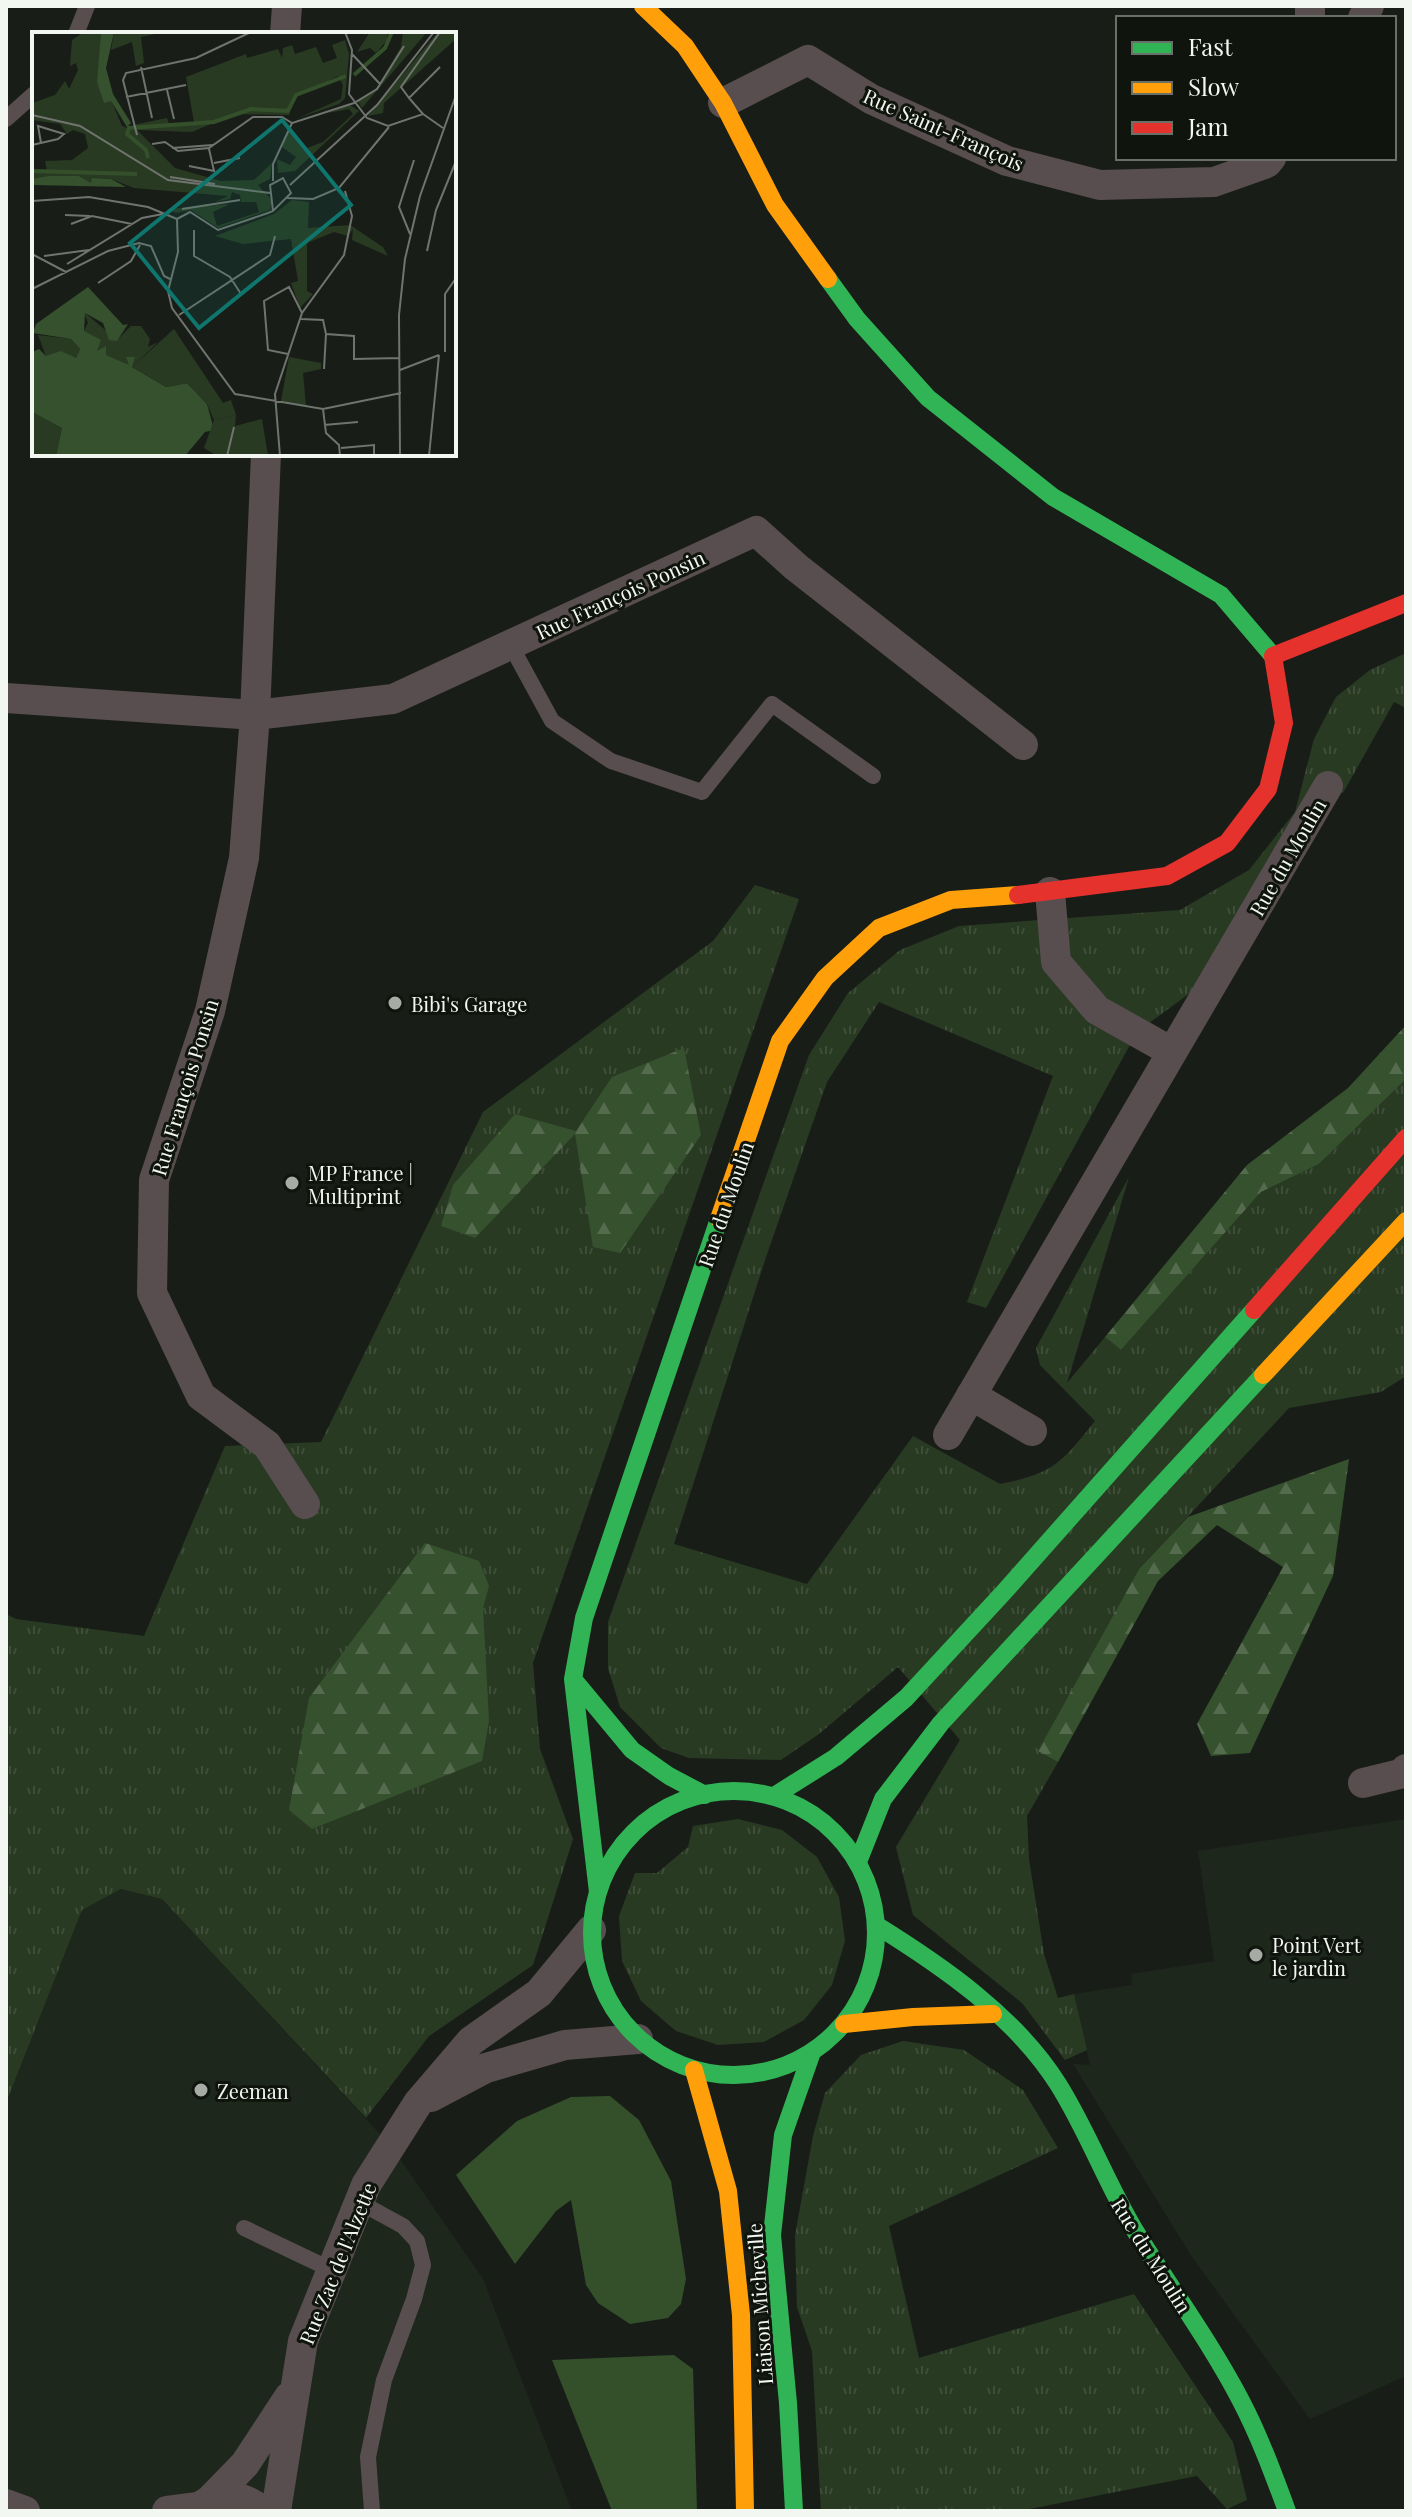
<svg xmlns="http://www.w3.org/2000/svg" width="1412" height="2517" font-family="'Playfair Display',serif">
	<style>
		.built { fill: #1e271b }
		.grass { fill: url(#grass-tufts) }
		.forest { fill: url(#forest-firs) }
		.water { fill: #34502b }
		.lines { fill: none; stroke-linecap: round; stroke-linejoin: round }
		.lane { stroke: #584d4f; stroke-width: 16 }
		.street { stroke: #584d4f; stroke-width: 30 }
		.fast { stroke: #30b455; stroke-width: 18 }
		.slow { stroke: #ff9f0a; stroke-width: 18 }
		.jam { stroke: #e5322d; stroke-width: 18 }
		.poi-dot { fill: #a6aba5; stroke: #0f150d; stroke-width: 3 }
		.labels { text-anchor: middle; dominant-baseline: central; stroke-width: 6; stroke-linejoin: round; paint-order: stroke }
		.street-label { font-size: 20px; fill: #f2f7f1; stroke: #0f150d }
		.poi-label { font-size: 20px; fill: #f2f7f1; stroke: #0f150d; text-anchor: start }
		.inset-river { fill: none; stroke: #34502b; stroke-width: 4 }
		.inset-road { fill: none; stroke: #70746f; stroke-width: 2 }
		.view { fill: #0f766e; fill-opacity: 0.15; stroke: #0f766e; stroke-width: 4 }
		.inset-edge { fill: none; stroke: #f2f7f1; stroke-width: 4 }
	</style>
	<defs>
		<pattern id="grass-tufts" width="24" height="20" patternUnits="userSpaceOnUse" patternTransform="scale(2)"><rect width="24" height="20" fill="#293a23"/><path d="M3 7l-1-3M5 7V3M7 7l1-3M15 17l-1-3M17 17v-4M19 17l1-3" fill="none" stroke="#3e4e39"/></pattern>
		<pattern id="forest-firs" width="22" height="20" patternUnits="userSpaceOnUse" patternTransform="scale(2)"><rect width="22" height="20" fill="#36512e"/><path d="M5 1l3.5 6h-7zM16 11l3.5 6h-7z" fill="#546b4d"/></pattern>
	</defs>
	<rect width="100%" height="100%" fill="#191d18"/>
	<path class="built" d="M 1406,1819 L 1406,2376 L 1310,2419 L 1192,2257 L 1073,2064 L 1090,2065 L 1074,1994 L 1132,1985 L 1131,1974 L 1214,1961 L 1198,1851 Z
		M 121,1889 L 162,1899 L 391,2146 L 483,2279 L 572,2511 L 6,2511 L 6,2103 L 82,1910 Z"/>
	<path class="grass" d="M 1406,653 L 1406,708 L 1394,702 L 1343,793 L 1329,787 L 1190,993 L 1137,1032 L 986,1308 L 967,1302 L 1053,1076 L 879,1002 L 827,1082 L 766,1257 L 674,1544 L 807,1584 L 913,1436 L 1000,1484 C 1055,1473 1061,1463 1095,1421 L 1040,1365 L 1036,1348 L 1129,1177 L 1067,1383 L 1105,1337 L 1121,1350 L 1261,1192 L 1319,1164 L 1406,1079 L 1406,1376 L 1381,1392 L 1289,1408 L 1139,1569 L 1039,1751 L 1058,1762 L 1027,1816 L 1029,1859 L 1044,1954 L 1058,1998 L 1074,1994 L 1087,2050 L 1065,2060 L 1022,2003 L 913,1915 L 896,1847 L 960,1740 L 898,1667 L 819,1734 L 781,1760 L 689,1758 L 661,1748 L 620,1707 L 608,1668 L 608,1622 L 809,1055 L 848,993 L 900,950 L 959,926 L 1180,910 L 1249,870 L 1295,812 L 1314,739 L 1336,697 L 1370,670 Z
		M 755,885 L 799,899 L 533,1663 L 540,1749 L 573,1839 L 533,1965 L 429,2036 L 366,2118 L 162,1899 L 121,1889 L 82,1910 L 6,2103 L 6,1614 L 16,1619 L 144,1636 L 225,1446 L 321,1442 L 483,1112 L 713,941 Z
		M 738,1819 L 782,1830 L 817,1857 L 839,1897 L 845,1941 L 832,1985 L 804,2020 L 764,2042 L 718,2045 L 676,2031 L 641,2001 L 622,1961 L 619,1916 L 635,1873 L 657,1873 L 688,1847 L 693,1826 Z
		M 903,2041 L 964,2050 L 1023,2090 L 1058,2148 L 889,2226 L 919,2358 L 1134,2294 L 1233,2442 L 1247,2500 L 1227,2509 L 1197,2476 L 1019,2511 L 821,2511 L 812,2351 L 797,2307 L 795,2235 L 813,2136 L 825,2093 L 861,2055 Z"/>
	<path class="forest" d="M 1406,1025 L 1406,1079 L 1319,1164 L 1261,1192 L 1121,1350 L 1105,1337 L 1247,1165 L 1348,1088 Z
		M 684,1048 L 701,1135 L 620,1253 L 593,1247 L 575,1134 L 475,1238 L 441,1226 L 453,1185 L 515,1114 L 576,1131 L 612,1077 Z
		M 1349,1459 L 1333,1576 L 1250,1753 L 1211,1756 L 1197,1724 L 1283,1567 L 1217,1525 L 1158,1581 L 1058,1762 L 1038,1751 L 1139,1569 L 1188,1517 Z
		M 425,1543 L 479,1561 L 489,1586 L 483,1608 L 489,1721 L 482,1761 L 312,1829 L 289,1810 L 309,1698 Z"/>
	<path class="water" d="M 610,2096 L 639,2120 L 671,2181 L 686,2279 L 681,2304 L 668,2318 L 630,2324 L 598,2303 L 586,2285 L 571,2200 L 556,2211 L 515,2264 L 456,2175 L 517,2121 L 571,2097 Z
		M 674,2355 L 693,2369 L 697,2511 L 612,2511 L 552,2360 Z"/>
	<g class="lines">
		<path class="lane" d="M 76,34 L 87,6
			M 6,119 L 34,94
			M 510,644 L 552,721 L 611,761 L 702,792 L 772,704 L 873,776
			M 359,2202 L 403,2226 L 417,2241 L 423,2265 L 414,2299 L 384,2380 L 368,2457 L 372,2511
			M 244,2228 L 332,2270"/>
		<path class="street" d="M 1310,18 L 1310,6
			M 1363,18 L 1369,6
			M 285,34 L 287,6
			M 723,103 L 808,60 L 871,99 L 1007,161 L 1100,185 L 1214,182 L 1267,163 L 1271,158
			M 266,454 L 255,715 L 244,858 L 210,1011 L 154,1180 L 152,1293 L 201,1396 L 267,1445 L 305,1504
			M 6,698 L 255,715 L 393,699 L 756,531 L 796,567 L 1023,745
			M 1050,892 L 1056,962 L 1097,1010 L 1172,1052
			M 971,1395 L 1032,1431
			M 948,1435 L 1328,786
			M 1363,1783 L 1404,1773 L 1406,1769
			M 431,2097 L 486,2068 L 565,2045 L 638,2039
			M 210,2500 L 245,2464 L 289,2397
			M 6,2504 L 25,2511
			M 202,2505 C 222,2492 244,2495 262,2511
			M 167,2511 L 198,2507
			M 276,2511 L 303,2341 L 366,2185 L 418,2103 L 471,2041 L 539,1993 L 591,1930"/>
		<path class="fast" d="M 828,279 L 857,319 L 928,398 L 1053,497 L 1221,595 L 1273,656
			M 573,1679 L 632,1750 L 669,1776 L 705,1795
			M592 1933a142 142 0 1 1 284 0a142 142 0 1 1-284 0Z
			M 774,1796 L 836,1757 L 906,1698 L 1004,1592 L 1254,1310
			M 858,1862 L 883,1799 L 941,1723 L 1263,1375
			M 598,1892 L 573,1679 L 584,1618 L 719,1219
			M 876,1925 C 942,1966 1015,2016 1058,2084 C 1087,2130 1106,2182 1134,2229 C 1169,2286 1209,2340 1240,2399 C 1259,2435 1273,2473 1287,2511
			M 794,2511 L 788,2403 L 772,2235 L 783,2135 L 812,2052"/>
		<path class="slow" d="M 643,6 L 685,46 L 723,103 L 775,205 L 828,279
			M 719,1219 L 780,1041 L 825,978 L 879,928 L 951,900 L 1018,895
			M 1263,1375 L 1406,1221
			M 844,2024 L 913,2017 L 993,2014
			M 694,2070 L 728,2191 L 741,2315 L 745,2511"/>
		<path class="jam" d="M 1273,656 L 1406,603
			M 1018,895 L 1167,876 L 1227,843 L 1268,789 L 1284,723 L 1273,656
			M 1254,1310 L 1406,1138"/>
	</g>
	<g class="poi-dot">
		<circle cx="395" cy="1003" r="8"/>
		<circle cx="292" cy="1183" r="8"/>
		<circle cx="1256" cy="1955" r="8"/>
		<circle cx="201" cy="2090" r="8"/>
	</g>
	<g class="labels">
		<g class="street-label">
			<text transform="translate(944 129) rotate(24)">Rue Saint-François</text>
			<text transform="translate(620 594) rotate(-25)">Rue François Ponsin</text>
			<text transform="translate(1287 857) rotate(-60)">Rue du Moulin</text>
			<text transform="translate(184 1087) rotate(-73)">Rue François Ponsin</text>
			<text transform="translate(725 1204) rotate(-71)">Rue du Moulin</text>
			<text transform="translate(1152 2255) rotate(58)">Rue du Moulin</text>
			<text transform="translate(337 2263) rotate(-68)">Rue Zac de l'Alzette</text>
			<text transform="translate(759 2304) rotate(-94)">Liaison Micheville</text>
		</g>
		<g class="poi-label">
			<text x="411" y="1003">Bibi's Garage</text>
			<text x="308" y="1172">MP France |<tspan x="308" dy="23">Multiprint</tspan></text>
			<text x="1272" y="1944">Point Vert<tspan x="1272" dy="23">le jardin</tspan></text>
			<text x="217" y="2090">Zeeman</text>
		</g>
	</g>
	<g transform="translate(32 32)">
		<rect width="424" height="424" fill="#191d18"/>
		<path d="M 52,0 L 69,0 L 66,49 L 72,45 L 77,64 L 72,69 L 79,68 L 90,94 L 101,98 L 101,93 L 135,86 L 137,92 L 162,90 L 154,45 L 214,22 L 215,26 L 246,17 L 250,26 L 251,16 L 260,13 L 263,22 L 284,15 L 291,31 L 305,26 L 300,13 L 313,8 L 317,22 L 313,66 L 307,72 L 266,86 L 309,67 L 311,53 L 306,44 L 260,67 L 257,83 L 202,82 L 160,100 L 105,98 L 143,136 L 189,149 L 222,148 L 240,131 L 238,147 L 226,153 L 240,168 L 238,178 L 186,196 L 159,178 L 144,181 L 135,177 L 198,172 L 181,180 L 185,194 L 227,180 L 224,170 L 209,170 L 208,163 L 200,160 L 198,167 L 183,170 L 196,164 L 102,156 L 79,147 L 61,146 L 60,152 L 47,144 L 0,147 L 0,141 L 15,139 L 13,129 L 40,128 L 56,116 L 53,102 L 41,98 L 35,102 L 28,92 L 0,88 L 0,71 L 23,63 L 33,49 L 37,57 L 46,38 L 44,31 L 38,34 L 40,8 ZM 338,0 L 356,0 L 355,8 L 344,21 L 338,16 L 325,20 ZM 371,0 L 395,0 L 330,76 L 325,68 L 342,60 L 369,15 ZM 406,0 L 424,0 L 424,7 L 352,71 L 351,81 L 336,84 ZM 318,73 L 327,79 L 263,139 L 246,141 L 245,127 L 258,133 L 264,125 L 250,115 L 257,98 L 275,116 L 291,110 L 321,82 L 317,77 L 296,81 ZM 260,168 L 277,170 L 276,196 L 318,193 L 351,215 L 356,224 L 320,208 L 321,197 L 316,204 L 302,200 L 275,211 L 275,259 L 281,262 L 268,276 L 259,251 L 266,249 L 259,207 L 211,212 L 183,204 L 242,182 ZM 52,280 L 85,308 L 99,294 L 109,294 L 118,307 L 116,315 L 126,310 L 100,335 L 65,319 L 52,299 L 56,291 ZM 6,303 L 39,307 L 48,317 L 44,326 L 14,324 ZM 257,325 L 289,331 L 289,337 L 271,341 L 274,374 L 249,369 ZM 0,380 L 30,396 L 24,424 L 0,424 Z" fill="#293a23"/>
		<path d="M 69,0 L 82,0 L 74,36 L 81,62 L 99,91 L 95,95 L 79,69 L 72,71 L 65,50 ZM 17,144 L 47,144 L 59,151 L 60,146 L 79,147 L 94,155 L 0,153 L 0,147 ZM 56,255 L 91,293 L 96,292 L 85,309 L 77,308 L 71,291 L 53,281 L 52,299 L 69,308 L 65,319 L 74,314 L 74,323 L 97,333 L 94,325 L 103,325 L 100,335 L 134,355 L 155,351 L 175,372 L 182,398 L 173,400 L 153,424 L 24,424 L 30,396 L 0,380 L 0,320 L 7,317 L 14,324 L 29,319 L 44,326 L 48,317 L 39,307 L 1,301 L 4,292 Z" fill="#36512e"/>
		<path d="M 142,297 L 191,371 L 199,368 L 204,383 L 182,388 L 175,372 L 155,351 L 134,355 L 100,335 Z" fill="#293a23"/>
		<path d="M 82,0 L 132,0 L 109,5 L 112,31 L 104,34 L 100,10 L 79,18 ZM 204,383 L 203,394 L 230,387 L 236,424 L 185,424 L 172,416 L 182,388 Z" fill="#293a23"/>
		<path class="inset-river" d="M 322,43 L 353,16 L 360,0M 116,126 L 114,118 L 95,102 L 97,96 L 182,90 L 219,77 L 256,79 L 264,63 L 314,44M 0,139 L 105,142"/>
		<path class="inset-road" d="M 313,0 L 320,18 L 317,62 L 335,86 L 356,94 L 391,82 L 411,96M 320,22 L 348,52M 109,35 L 120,86M 135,58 L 142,87M 94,65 L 154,53M 377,66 L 369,55 L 408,0M 391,82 L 377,66 L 408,35M 0,83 L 48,94 L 136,148 L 238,161M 105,103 L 91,48 L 94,41 L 164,26 L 219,0M 120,112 L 133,110 L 146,119 L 177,116 L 221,85 L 250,85 L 260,91M 0,113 L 26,107 L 32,102 L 6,94 L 9,111M 140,116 L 181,113M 182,131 L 208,126M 157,134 L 182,139 L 177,117M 138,145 L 183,152M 241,149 L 241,132 L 260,91 L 322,71 L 345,57 L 372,14M 258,153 L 345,73 L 402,0M 255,166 L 281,167 L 307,156 L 357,95M 0,169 L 57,165 L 116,175 L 145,187M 150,177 L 208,168M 33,183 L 58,184M 145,187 L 146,220 L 136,259 L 140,276 L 203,362 L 291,377 L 369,361M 145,187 L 158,180 L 186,198 L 236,181 L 241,179 L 259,161 L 251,146 L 238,153 L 241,179M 39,192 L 60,184 L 100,192M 162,198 L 162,224 L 198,245 L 209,262 L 201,269M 378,202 L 367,175 L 382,128M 395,219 L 404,178 L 424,129M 0,222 L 34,240M 12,224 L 57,218M 35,232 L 110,186 L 131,182M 66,251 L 99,229 L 108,213M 0,257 L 76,219 L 107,211 L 119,214 L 132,244 L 138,247M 147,283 L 238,223 L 243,204M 269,287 L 291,288 L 294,302 L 322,304 L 322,327 L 368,326M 413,320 L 413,262 L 424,246M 256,322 L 236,318 L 232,269 L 257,255 L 270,281M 292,337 L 294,302M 368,338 L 407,323M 291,377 L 294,401 L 307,413 L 308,424M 292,393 L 326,390M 309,416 L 342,413 L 342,424M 195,424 L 202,395M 248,424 L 243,362 L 270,281 L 312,223 L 320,184 L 313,159M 368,424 L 367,283 L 373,227 L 388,164 L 424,63M 397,424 L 407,323"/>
		<path class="view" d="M 250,88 L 319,173 L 167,296 L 98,211 Z"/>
		<rect width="424" height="424" class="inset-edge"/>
	</g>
	<rect width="1412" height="2517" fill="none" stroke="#f2f7f1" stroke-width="16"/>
	<rect x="1116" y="16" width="280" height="144" fill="#0f150d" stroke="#6a6f68" stroke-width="2"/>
	<rect x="1132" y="42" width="40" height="12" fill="#30b455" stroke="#6a6f68" stroke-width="2"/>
	<text x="1188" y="56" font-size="24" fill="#f2f7f1">Fast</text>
	<rect x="1132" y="82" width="40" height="12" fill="#ff9f0a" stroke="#6a6f68" stroke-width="2"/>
	<text x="1188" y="96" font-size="24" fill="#f2f7f1">Slow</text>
	<rect x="1132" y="122" width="40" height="12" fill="#e5322d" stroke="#6a6f68" stroke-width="2"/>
	<text x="1188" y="136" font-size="24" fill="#f2f7f1">Jam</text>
</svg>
